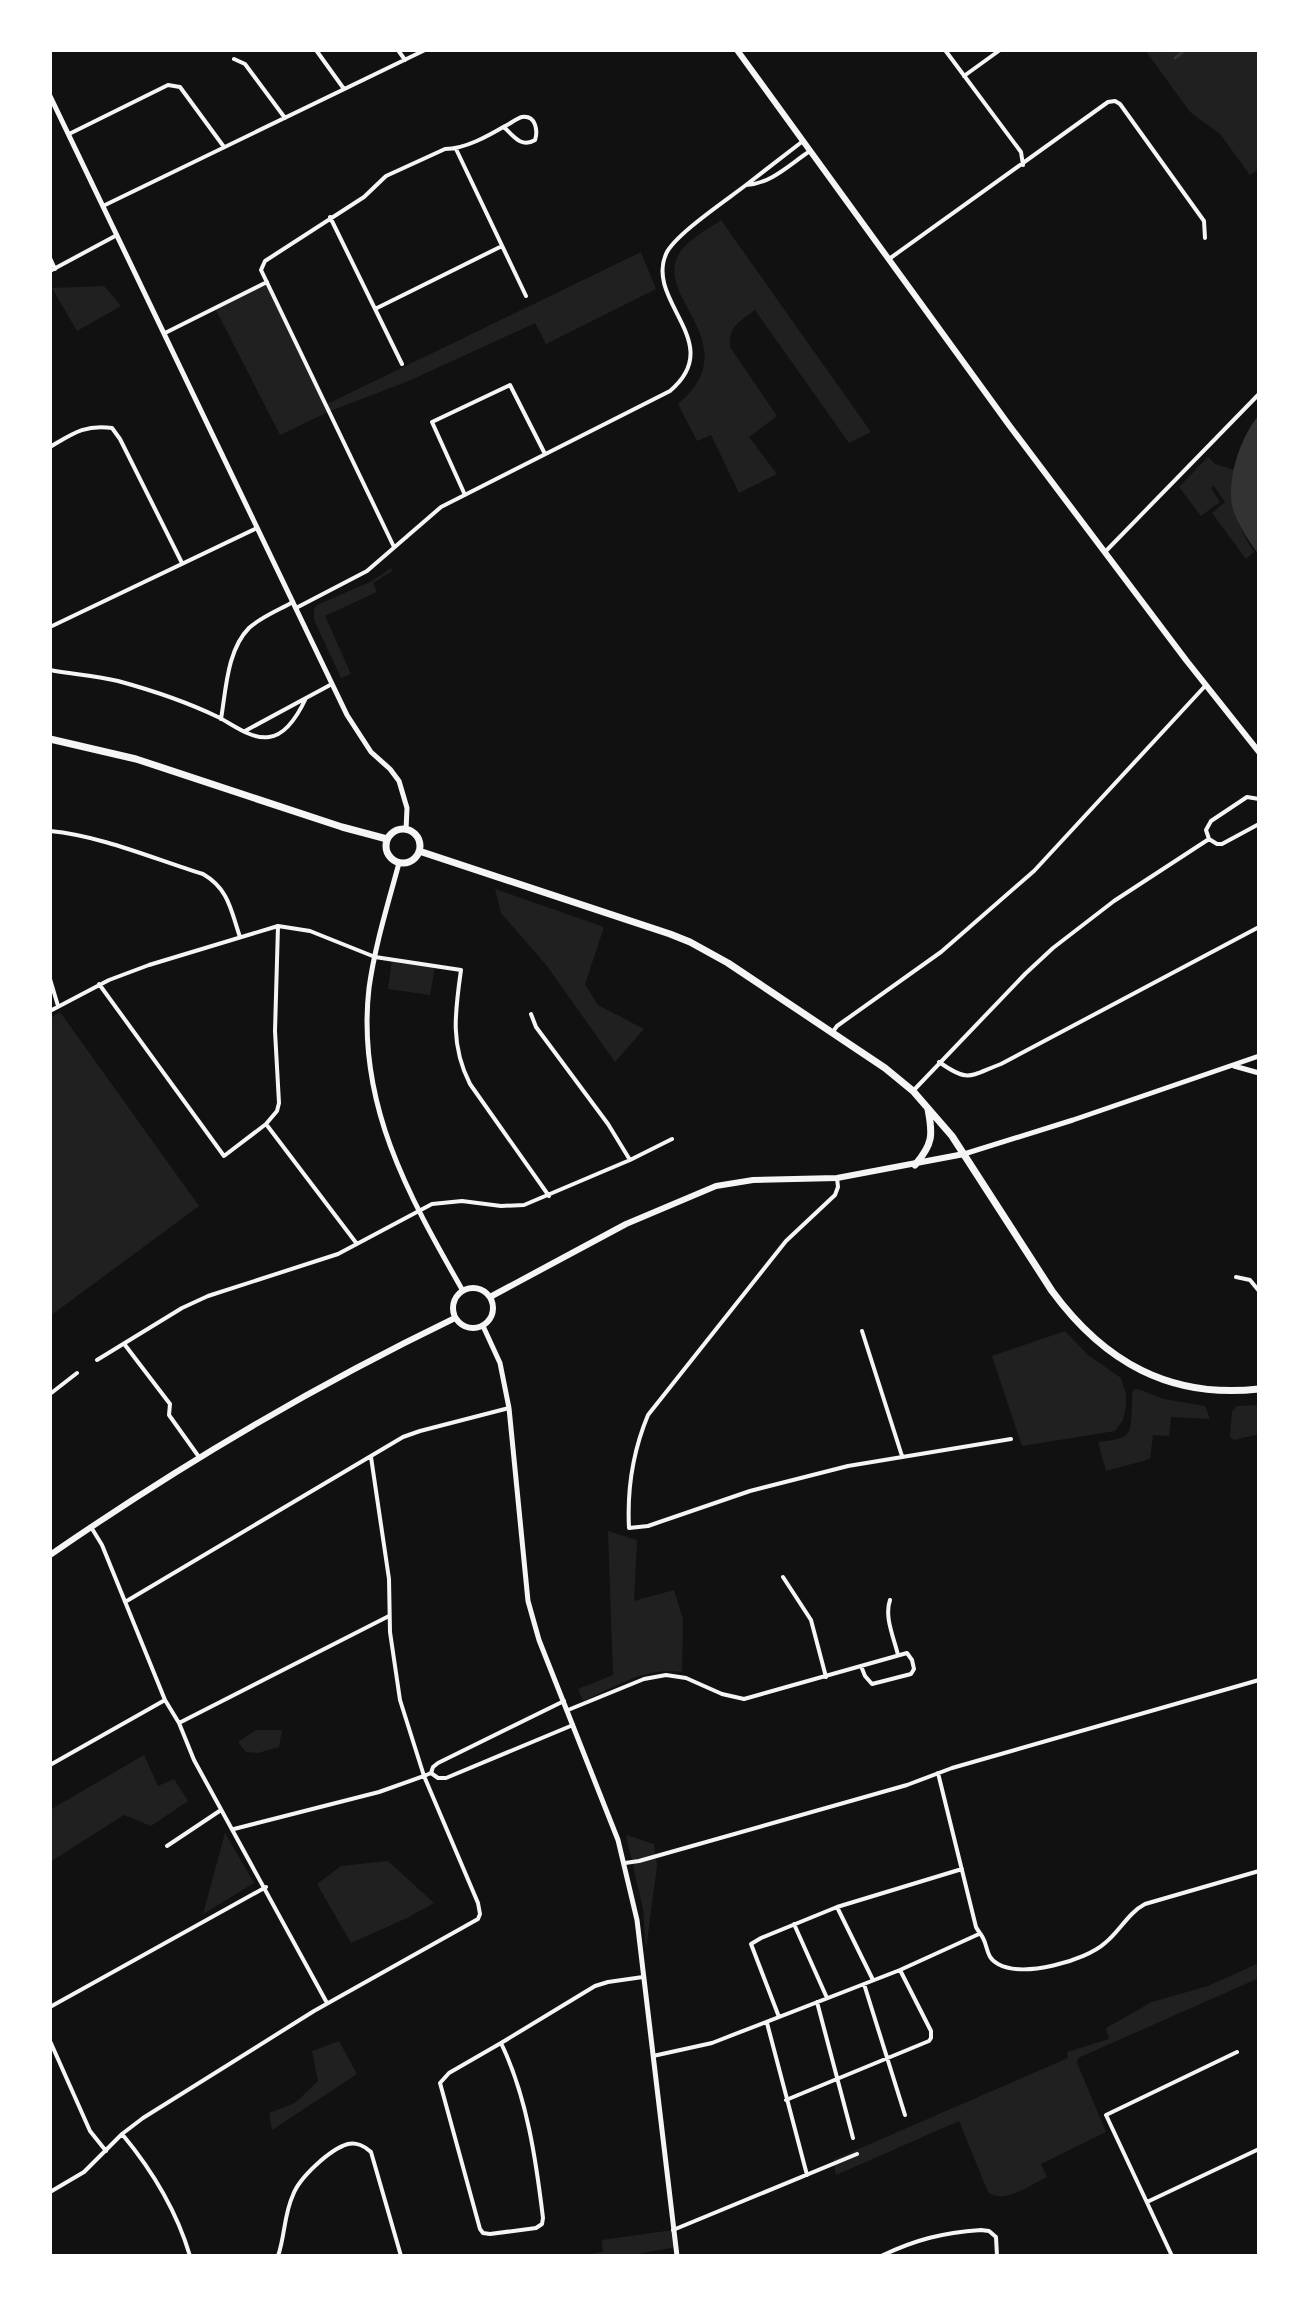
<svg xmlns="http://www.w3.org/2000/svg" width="1309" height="2306" font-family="Bitter,serif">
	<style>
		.green { fill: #202020 }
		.water { fill: #333 }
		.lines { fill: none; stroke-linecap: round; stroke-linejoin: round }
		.stream { stroke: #333; stroke-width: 3 }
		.minor { stroke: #f5f5f5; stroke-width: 4 }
		.tertiary { stroke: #f5f5f5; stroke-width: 5 }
		.secondary { stroke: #f5f5f5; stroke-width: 6 }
		.primary { stroke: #f5f5f5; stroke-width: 7 }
	</style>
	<rect width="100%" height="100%" fill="#111"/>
	<path class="green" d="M 1145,50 L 1259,50 L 1259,169 L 1250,175 L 1220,134 L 1190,112 Z
		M 721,220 L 871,432 L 849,443 L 755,310 C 740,321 728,327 730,347 L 777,416 L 749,437 L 777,474 L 739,493 L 711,435 L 697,441 L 678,404 C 748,345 655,298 678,256 C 686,240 707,230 721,220 Z
		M 641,252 L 656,289 L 546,344 L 535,323 L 411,380 L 328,412 L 280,435 L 215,308 L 267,282 L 325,405 Z
		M 104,286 L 121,306 L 77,331 L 52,288 Z
		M 1208,457 L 1215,464 L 1234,470 C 1228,503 1236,524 1254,552 L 1246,559 L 1212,513 L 1225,502 L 1214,486 L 1211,488 L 1220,502 L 1201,516 L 1179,487 Z
		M 391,568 L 392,571 L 373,583 L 377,592 L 325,616 L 351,674 L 341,678 L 314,620 L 314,609 L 317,605 L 372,581 Z
		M 495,889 L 604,927 L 585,984 L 598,1005 L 644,1029 L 615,1062 L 547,966 L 501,913 Z
		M 392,960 L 435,966 L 430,995 L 388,989 Z
		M 60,1012 L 199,1206 L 50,1316 L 50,1018 Z
		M 1065,1331 L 1088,1355 L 1121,1378 L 1126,1394 L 1126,1407 L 1123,1420 L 1115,1431 L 1022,1446 L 992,1356 Z
		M 1138,1389 L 1164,1399 L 1205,1406 L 1210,1419 L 1171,1417 L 1169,1436 L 1153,1435 L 1150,1459 L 1106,1471 L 1098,1442 C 1106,1441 1118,1440 1125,1436 C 1135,1429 1130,1401 1133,1390 Z
		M 1259,1405 L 1259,1434 L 1234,1440 L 1230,1437 L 1232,1411 L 1237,1406 Z
		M 608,1531 L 637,1540 L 634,1601 L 674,1590 L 683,1619 L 682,1672 C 646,1666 615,1687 583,1701 L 578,1689 L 613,1675 Z
		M 256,1730 L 282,1730 L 279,1747 L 258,1753 L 246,1752 L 238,1742 Z
		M 144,1755 L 158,1786 L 174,1779 L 188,1801 L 151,1826 L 124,1815 L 50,1862 L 50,1810 Z
		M 225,1833 L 254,1883 L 203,1914 Z
		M 626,1835 L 654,1844 L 657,1866 L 646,1949 L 643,1909 Z
		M 388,1861 L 434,1903 L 407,1918 L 351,1943 L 317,1884 L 341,1866 Z
		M 1259,1963 L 1259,1978 L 1078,2058 L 1077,2063 L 1106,2132 L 1041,2164 L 1047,2177 C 1030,2185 1004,2205 988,2192 L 959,2121 L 836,2175 L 833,2160 L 1068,2058 L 1067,2052 L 1109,2039 L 1106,2028 L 1152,2002 L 1208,1986 Z
		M 339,2041 L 357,2074 L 272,2130 L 269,2113 L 295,2103 L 318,2081 L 312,2051 Z
		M 673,2230 L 676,2247 L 627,2256 L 573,2256 L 603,2252 L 602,2240 Z"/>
	<path class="water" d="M 1259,415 L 1259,555 C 1248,540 1236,523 1232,505 C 1227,477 1241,436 1259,415 Z"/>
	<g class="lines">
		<path class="stream" d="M 1175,58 L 1185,50"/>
		<path class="minor" d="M 316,50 L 344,89
			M 398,50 L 405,60
			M 945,50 L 1021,152 L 1023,165
			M 234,59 L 245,64 L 285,118
			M 964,76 L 1000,50
			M 69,134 L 168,85 L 180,87 L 224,147
			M 803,141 L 746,185 C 771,184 790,164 810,151
			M 456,149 L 526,296
			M 103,206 L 425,50
			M 330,217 L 402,364
			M 50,258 L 55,269
			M 889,259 L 1108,102 L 1115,101 L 1120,104 L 1204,221 L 1205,238
			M 50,271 L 117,235
			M 375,309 L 502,246
			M 165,333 L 267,282
			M 50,447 C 72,434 85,424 112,428 L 120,439 L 182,563
			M 465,495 L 432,422 L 510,385 L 545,454
			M 394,547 L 261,270 L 265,261 L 364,197 L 386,176 L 445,149 C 465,149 488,136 505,126 C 510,124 517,118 522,117 C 536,115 538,131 535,140 C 522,148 514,137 504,127
			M 1105,552 L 1259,394
			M 296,608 L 367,571 L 441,507 L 670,391 C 727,343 645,302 666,254 C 674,235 728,199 746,185
			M 50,627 L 257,528
			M 50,670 C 72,674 96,676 118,681 C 151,690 187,702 218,717 C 232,724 252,740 269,737 C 287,735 299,713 306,698 L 245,731
			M 306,698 L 332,684
			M 221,719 C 226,690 227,650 249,628 C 261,617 279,610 293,602
			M 50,831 C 102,836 154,859 203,874 C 229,889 231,911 240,937
			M 1209,839 L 1206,830 L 1211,821 L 1247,797 L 1259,799
			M 1209,839 L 1217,844 L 1222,844 L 1259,824
			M 278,926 L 275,1031 L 279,1103 L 277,1111 L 266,1124 L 357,1244
			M 50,979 L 58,1006
			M 99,984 L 224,1156 L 266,1124
			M 50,1011 L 109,980 L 149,965 L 278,926 L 310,931 L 375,957 L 461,970 C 455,1012 450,1045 470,1084 L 549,1196
			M 531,1014 L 536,1027 L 608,1124 L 630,1160
			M 832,1033 L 837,1026 L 941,952 L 1034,871 L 1206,685
			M 939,1062 C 969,1083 969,1076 1001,1064 L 1259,927
			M 913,1091 L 1025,974 L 1053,948 L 1114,901 L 1209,839
			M 837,1178 L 838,1187 L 835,1195 L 786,1241 L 648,1415 C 633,1451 627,1489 629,1528 L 648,1526 L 750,1491 L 848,1466 L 1011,1439
			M 1236,1277 L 1250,1280 L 1259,1291
			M 862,1331 L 902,1456
			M 125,1345 L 170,1404 L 169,1415 L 199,1457
			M 97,1360 L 182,1308 L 208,1296 L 338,1254 L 432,1204 L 462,1201 L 501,1206 L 524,1205 L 630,1160 L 672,1139
			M 50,1394 L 77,1373
			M 91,1527 L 102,1545 L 165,1700 L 179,1723 L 194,1760 L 327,2003
			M 783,1577 L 811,1620 L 826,1677
			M 890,1600 C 884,1617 894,1638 898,1655
			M 125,1602 L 403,1437 L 420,1431 L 509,1408
			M 568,1710 L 644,1679 L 666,1675 L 686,1678 L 722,1694 L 744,1699 L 907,1653 L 912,1660 L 914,1669 L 911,1674 L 872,1684 L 865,1676 L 861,1666
			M 179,1723 L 389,1616
			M 50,1765 L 165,1700
			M 431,1773 L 438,1778 L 446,1778 L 573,1725
			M 938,1773 L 976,1927 C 978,1931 981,1934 983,1938 C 988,1947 986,1958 998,1964 C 1023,1978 1085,1961 1105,1943 C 1120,1931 1128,1913 1145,1904 L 1259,1871
			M 234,1829 L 379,1792 L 424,1776 L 431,1773 L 433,1767 L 438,1763 L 564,1701
			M 167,1846 L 221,1810
			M 625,1863 L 639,1861 L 907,1785 L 952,1768 L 1259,1680
			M 837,1907 L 873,1980
			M 794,1924 L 827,1998
			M 864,1984 L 905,2115
			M 817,2002 L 853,2138
			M 50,2007 L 266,1887
			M 779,2017 L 751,1944 L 761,1938 L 837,1907 L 962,1869
			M 767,2023 L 807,2175
			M 50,2041 L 90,2131 L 106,2151
			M 501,2043 L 449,2073 L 440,2083 L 480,2229 L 483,2233 L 490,2234 L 536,2228 L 542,2224 L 543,2218 C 536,2160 527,2097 501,2043 L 595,1986 L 608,1982 L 643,1977
			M 653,2056 L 712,2043 L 900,1970 L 979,1934
			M 786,2100 L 929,2041 L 931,2038 L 931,2031 L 900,1970
			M 122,2134 C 152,2170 177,2212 190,2256
			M 50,2192 L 84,2172 L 122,2134 L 143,2118 L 314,2011 L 478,1919 L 480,1914 L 478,1903 L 424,1776 L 400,1700 L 390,1632 L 389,1579 L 371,1457
			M 1147,2202 L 1259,2149
			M 673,2230 L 857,2154
			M 278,2256 C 285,2236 284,2214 293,2195 C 299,2178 330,2149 348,2144 C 356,2142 365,2146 371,2152 L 401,2256
			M 881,2256 C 917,2239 942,2233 981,2230 L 989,2231 L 996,2237 L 997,2256
			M 1172,2256 L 1106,2115 L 1237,2052"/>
		<path class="tertiary" d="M 50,96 L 347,715 L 371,752 L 390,769 L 399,781 L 407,808 L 406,830
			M 399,863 C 388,904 375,945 369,988 C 356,1102 408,1195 463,1291
			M 1234,1066 L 1259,1073
			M 964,1154 L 1073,1120 L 1259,1056
			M 483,1326 L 500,1363 L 509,1408 L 528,1601 L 539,1640 L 618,1840 L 637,1920 L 677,2256"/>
		<path class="secondary" d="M 737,50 L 1009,425 L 1186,660 L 1259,752
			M453 1308a20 20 0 1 1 40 0a20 20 0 1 1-40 0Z
			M 490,1297 L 626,1224 L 716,1186 L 753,1180 L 837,1178 L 964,1154
			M 50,1555 C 179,1466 314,1386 455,1318"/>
		<path class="primary" d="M 50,739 L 136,759 L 342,827 L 387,839
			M386 846a17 17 0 1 1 34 0a17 17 0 1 1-34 0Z
			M 419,851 L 670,934 L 690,942 L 728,963 L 885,1068 L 913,1091 L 952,1136 L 1052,1291 C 1104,1362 1170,1399 1259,1389
			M 915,1165 C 933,1144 933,1135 928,1109"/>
	</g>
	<rect width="1309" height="2306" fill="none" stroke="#ffffff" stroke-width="104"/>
</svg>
